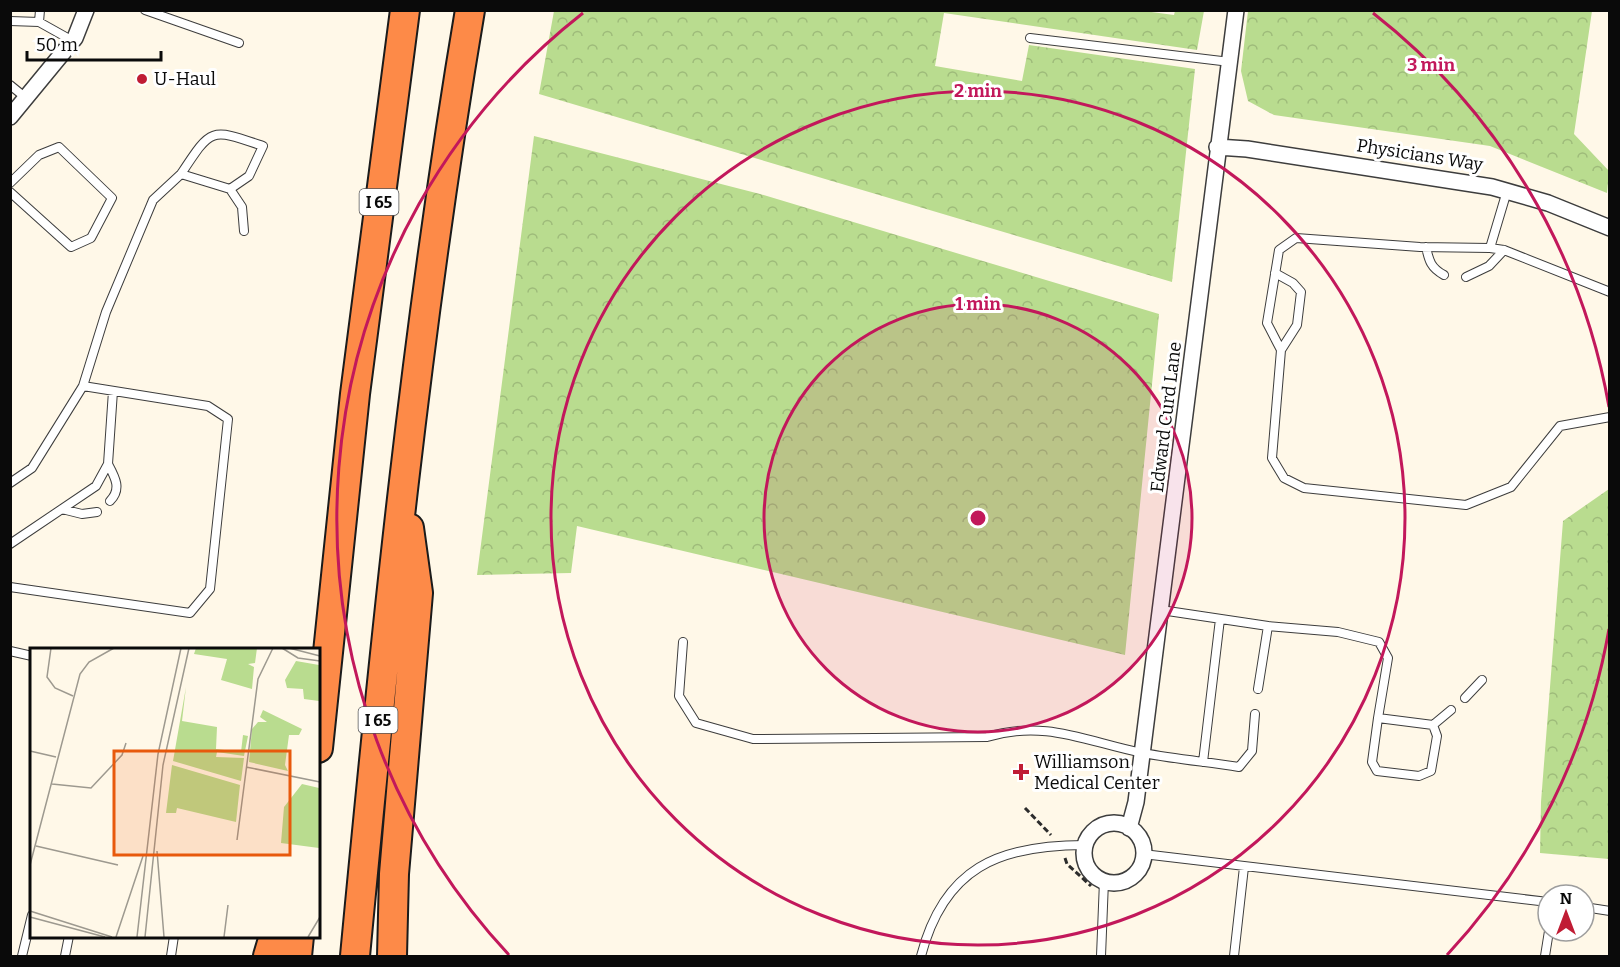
<svg xmlns="http://www.w3.org/2000/svg" width="1620" height="967" font-family="Bitter,serif">
	<style>
		.forest { fill: url(#forest-crowns) }
		.lines { fill: none; stroke-linecap: round; stroke-linejoin: round }
		.lane-casing { stroke: #3d3d3d; stroke-width: 10 }
		.street-casing { stroke: #3d3d3d; stroke-width: 18 }
		.highway-casing { stroke: #1b1b1b; stroke-width: 32 }
		.path { stroke: #2c2c2c; stroke-width: 3; stroke-dasharray: 6 3; stroke-linecap: butt }
		.lane { stroke: #fff; stroke-width: 8 }
		.street { stroke: #fff; stroke-width: 15 }
		.highway { stroke: #fd8a48; stroke-width: 28 }
		.ring { fill: none; stroke: #c2185b; stroke-width: 3 }
		.poi-dot { fill: #c01c34; stroke: #fff; stroke-width: 2 }
		.labels { text-anchor: middle; dominant-baseline: central; stroke-width: 6; stroke-linejoin: round; paint-order: stroke }
		.shield { fill: #fff; stroke: #545454; stroke-width: 1.5 }
		.shield-label { font-size: 16px; font-weight: bold; fill: #0a0a0a }
		.poi-label { font-size: 18px; fill: #0a0a0a; stroke: #fff; text-anchor: start }
		.street-label { font-size: 18px; fill: #0a0a0a; stroke: #fff }
		.inset-road { fill: none; stroke: #9d998f; stroke-width: 1.5 }
		.view { fill: #e8590c; fill-opacity: 0.15; stroke: #e8590c; stroke-width: 3 }
		.inset-edge { fill: none; stroke: #0a0a0a; stroke-width: 3 }
		.centre { fill: #c2185b; stroke: #fff; stroke-width: 3 }
		.ring-label { font-size: 18px; text-anchor: middle; font-weight: bold; fill: #c2185b; stroke: #fff; stroke-width: 6; stroke-linejoin: round; paint-order: stroke }
	</style>
	<defs>
		<pattern id="forest-crowns" width="20" height="18" patternUnits="userSpaceOnUse" patternTransform="scale(1.5)"><rect width="20" height="18" fill="#b9dc8f"/><path d="M2 6a3 3 0 1 1 6 0M12 15a3 3 0 1 1 6 0" fill="none" stroke="#9ebb7a"/></pattern>
	</defs>
	<rect width="100%" height="100%" fill="#fff8e8"/>
	<path class="forest" d="M 1144,11 L 1174,15 L 1175,11 L 1204,11 L 1197,50 L 944,13 L 935,66 L 1022,81 L 1029,45 L 1195,69 L 1172,282 L 539,94 L 554,11 Z
		M 1248,11 L 1592,11 L 1574,134 L 1609,171 L 1607,193 L 1490,146 L 1274,115 L 1248,101 L 1241,71 Z
		M 534,136 L 760,194 L 1159,314 L 1125,655 L 577,526 L 571,573 L 477,575 Z
		M 1609,489 L 1609,859 L 1540,853 L 1541,802 L 1563,521 Z"/>
	<g class="lines">
		<g class="lane-casing">
			<path id="lane" d="M 145,10 L 239,43
				M 10,21 L 39,22 L 73,41
				M 39,22 L 40,10
				M 1030,38 L 1230,62
				M 10,85 L 26,98
				M 181,174 C 212,127 210,128 263,146 L 249,176 L 230,189
				M 10,183 L 39,155 L 59,147 L 112,198 L 91,238 L 71,247 L 10,192
				M 1507,191 L 1490,248 L 1420,247 L 1296,238 L 1279,250 L 1267,323 L 1281,350 L 1272,458 L 1284,478 L 1304,488 L 1466,505 L 1511,487 L 1560,426 L 1610,417
				M 1426,247 C 1429,261 1431,268 1444,275
				M 1490,248 L 1504,250 L 1610,292
				M 1275,273 L 1293,283 L 1301,292 L 1297,325 L 1281,350
				M 1466,277 L 1489,266 L 1504,250
				M 108,464 C 115,477 122,489 110,501
				M 10,483 L 32,468 L 83,386 L 106,312 L 153,200 L 181,174 L 230,189 L 242,207 L 244,231
				M 62,509 L 82,514 L 97,512
				M 10,544 L 96,486 L 108,464 L 113,391
				M 10,587 L 190,613 L 210,589 L 228,419 L 208,406 L 83,386
				M 1161,610 L 1268,626 L 1258,689
				M 1268,626 L 1338,632 L 1379,642 L 1388,658 L 1378,718 L 1433,725 L 1437,736 L 1431,771 L 1419,776 L 1377,771 L 1372,762 L 1378,718
				M 683,642 L 679,696 L 696,723 L 753,739 L 987,737 C 1045,719 1087,742 1143,753 C 1175,759 1207,762 1239,767 L 1252,751 L 1255,714
				M 10,651 L 32,656
				M 1465,698 L 1482,680
				M 1433,725 L 1451,710
				M 1203,762 L 1220,619
				M 1143,854 L 1548,902
				M 1584,907 L 1610,911
				M 22,956 L 32,915
				M 65,956 L 69,936
				M 171,956 L 174,936
				M 921,956 C 944,868 998,845 1085,845
				M 1101,956 L 1104,881
				M 1234,956 L 1244,867
				M 1545,956 L 1549,931"/>
		</g>
		<g class="street-casing">
			<path id="street" d="M 10,117 L 75,38 L 86,10
				M 1217,147 L 1247,149 L 1492,187 L 1548,203 L 1610,228
				M1084 853a30 30 0 1 1 60 0a30 30 0 1 1-60 0Z
				M 1129,828 L 1136,802 L 1236,10"/>
		</g>
		<g class="highway-casing">
			<path id="highway" d="M 318,748 L 355,394 L 405,10
				M 268,956 L 274,936
				M 297,956 L 299,936
				M 355,956 C 385,640 417,324 470,10
				M 392,956 L 394,874 L 418,593 L 409,528"/>
		</g>
		<path class="path" d="M 1025,808 L 1051,835
			M 1065,858 L 1067,864 L 1091,886"/>
		<use href="#lane" class="lane"/>
		<use href="#street" class="street"/>
		<use href="#highway" class="highway"/>
	</g>
	<circle cx="978" cy="518" r="214" fill="#c2185b" fill-opacity=".12"/>
	<g class="ring">
		<circle cx="978" cy="518" r="214"/>
		<circle cx="978" cy="518" r="427"/>
		<path d="M1609 629A641 641 0 0 1 1447 955M509 955A641 641 0 0 1 583 13M1373 13A641 641 0 0 1 1609 407"/>
	</g>
	<g class="poi-dot">
		<circle cx="142" cy="79" r="6"/>
		<path d="M1018 763h6v6h6v6h-6v6h-6v-6h-6v-6h6z"/>
	</g>
	<g class="labels">
		<g class="shield">
			<rect x="359.5" y="189" width="39" height="26" rx="4.5"/>
			<rect x="358.5" y="707" width="39" height="26" rx="4.5"/>
		</g>
		<g class="shield-label">
			<text x="379" y="202">I 65</text>
			<text x="378" y="720">I 65</text>
		</g>
		<g class="poi-label">
			<text x="154" y="79">U-Haul</text>
			<text x="1034" y="762">Williamson<tspan x="1034" dy="21">Medical Center</tspan></text>
		</g>
		<g class="street-label">
			<text transform="translate(1420 155) rotate(9)">Physicians Way</text>
			<text transform="translate(1166 417) rotate(-83)">Edward Curd Lane</text>
		</g>
	</g>
	<g transform="translate(30 648)">
		<rect width="290" height="290" fill="#fff8e8"/>
		<path d="M 166,0 L 227,0 L 225,15 L 218,16 L 224,19 L 222,41 L 191,32 L 197,11 L 164,6 ZM 266,13 L 289,17 L 289,53 L 274,51 L 273,41 L 257,40 L 255,32 ZM 156,39 L 152,73 L 187,79 L 186,101 L 211,104 L 213,87 L 218,88 L 214,108 L 187,104 L 186,109 L 214,110 L 211,133 L 143,113 ZM 233,62 L 272,81 L 269,87 L 259,87 L 255,117 L 258,123 L 219,114 L 222,81 L 228,74 L 237,74 L 230,69 ZM 142,117 L 210,137 L 206,174 L 147,160 L 146,165 L 136,165 ZM 272,136 L 289,140 L 289,200 L 251,195 L 254,159 Z" fill="#b9dc8f"/>
		<path class="inset-road" d="M 21,0 L 17,29 L 25,40 L 43,48M 252,0 L 268,10 L 290,13M 259,0 L 290,8M 0,103 L 26,109M 216,119 L 290,134M 22,136 L 61,140 L 92,107 L 96,95M 207,192 L 228,31 L 243,0M 6,198 L 88,217M 127,203 L 134,289M 0,217 L 50,26 L 59,14 L 84,0M 0,263 L 82,289M 0,269 L 75,289M 86,289 L 113,208M 107,289 L 128,106 L 151,0M 115,289 L 133,117 L 159,0M 194,289 L 198,257M 278,289 L 290,269"/>
		<path class="view" d="M 84,103 L 260,103 L 260,207 L 84,207 Z"/>
		<rect width="290" height="290" class="inset-edge"/>
	</g>
	<circle cx="978" cy="518" r="9" class="centre"/>
	<g class="ring-label">
		<text x="1431" y="71">3 min</text>
		<text x="978" y="97">2 min</text>
		<text x="978" y="310">1 min</text>
	</g>
	<rect width="1620" height="967" fill="none" stroke="#0a0a0a" stroke-width="24"/>
	<g transform="translate(1566 913)"><circle r="28" fill="#ffffff" stroke="#9d9d9d" stroke-width="1.5"/>
	<path d="M0-4.5L10 22L0 15L-10 22Z" fill="#c01c34"/>
	<text y="-9" font-size="16" font-weight="bold" text-anchor="middle" fill="#0a0a0a">N</text>
	</g>
	<path d="M27 51v9h134v-9" fill="none" stroke="#0a0a0a" stroke-width="3"/>
	<text x="36" y="51" font-size="18" fill="#0a0a0a" stroke="#ffffff" stroke-width="4.5" paint-order="stroke">50 m</text>
</svg>
